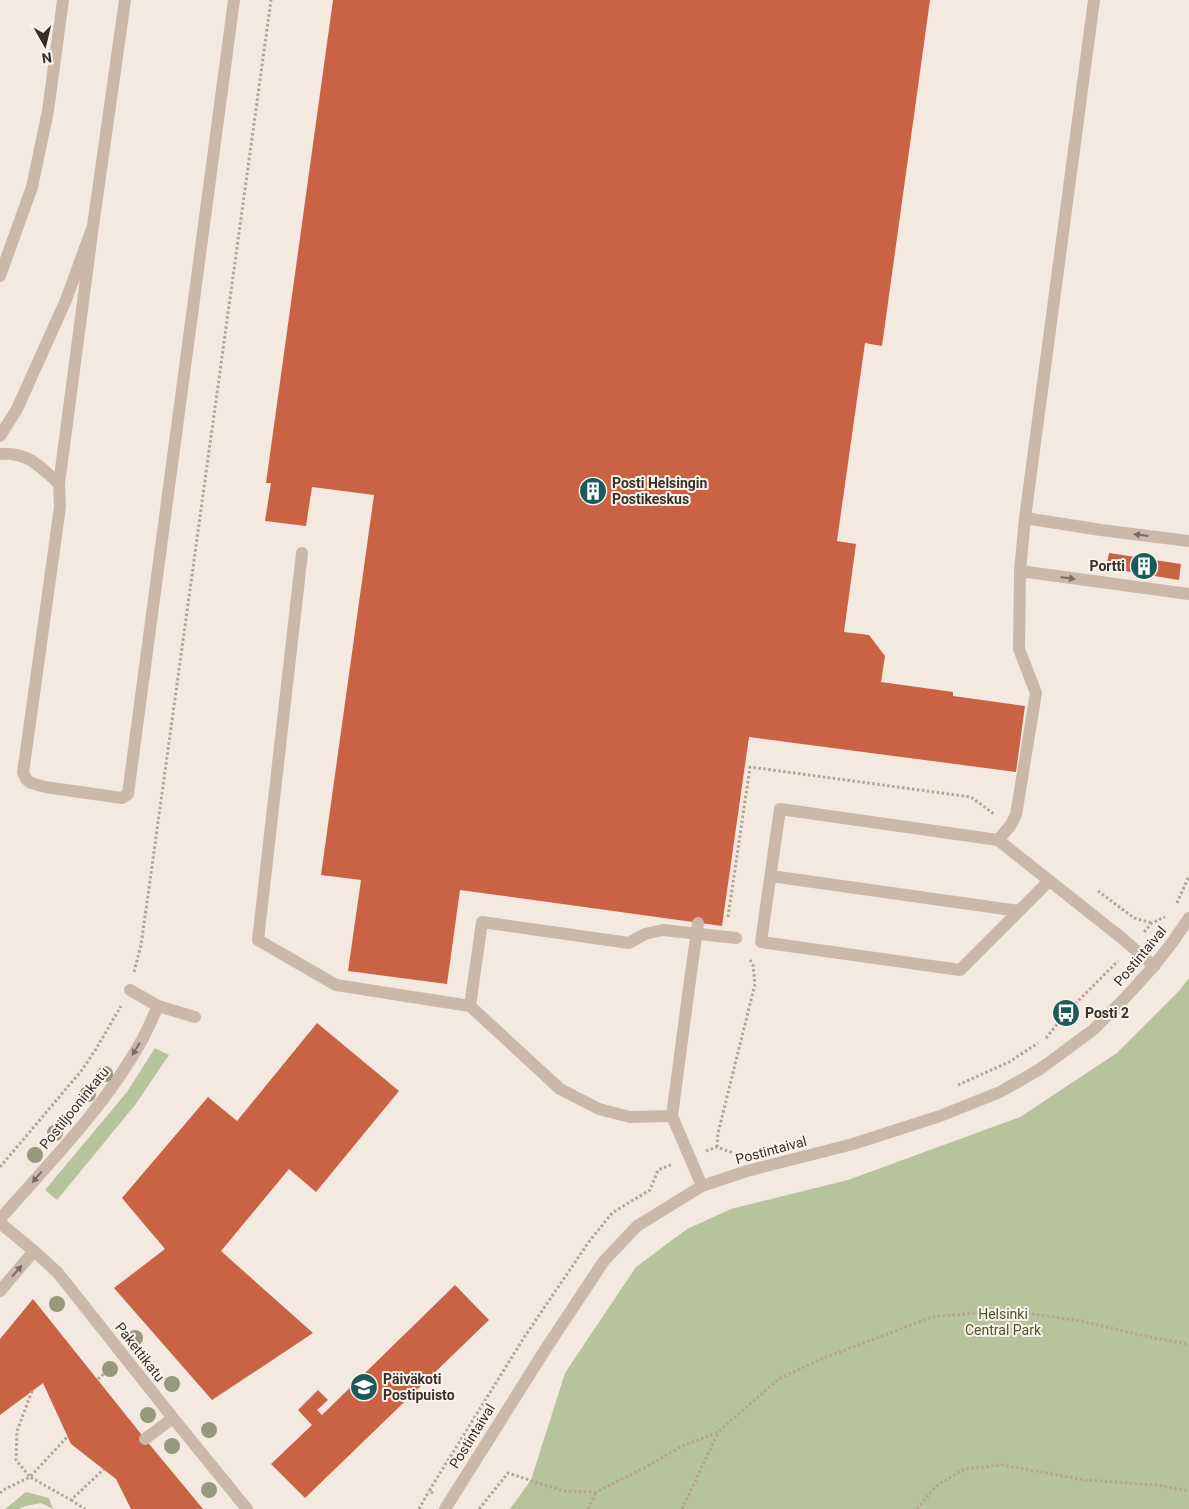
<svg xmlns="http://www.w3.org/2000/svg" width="1189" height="1509" font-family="Roboto,sans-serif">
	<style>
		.green { fill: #b7c39d }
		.building { fill: #ca6245 }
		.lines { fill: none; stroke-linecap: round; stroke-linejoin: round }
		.path { stroke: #b8a293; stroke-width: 3; stroke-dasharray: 2.5 2.5; stroke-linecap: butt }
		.service { stroke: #ccb8a9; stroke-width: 12 }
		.minor { stroke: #ccb8a9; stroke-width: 12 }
		.tertiary { stroke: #ccb8a9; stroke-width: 12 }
		.service-bridge { stroke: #ccb8a9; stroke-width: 12 }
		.tree { fill: #96997c }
		.oneway { fill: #7b6c63 }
		.labels { text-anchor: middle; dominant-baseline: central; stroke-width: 4; stroke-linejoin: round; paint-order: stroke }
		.poi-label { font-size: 14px; font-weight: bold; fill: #392e29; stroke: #fbf3ea; text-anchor: start }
		.street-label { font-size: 14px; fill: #392e29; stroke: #fbf3ea }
		.park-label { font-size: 14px; fill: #49582c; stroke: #fbf3ea }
	</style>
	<rect width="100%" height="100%" fill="#f3e9de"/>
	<path class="green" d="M 1189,978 L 1189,1509 L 510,1509 L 531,1480 L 565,1373 L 636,1267 L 687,1229 L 731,1209 L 848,1180 L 1020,1117 L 1117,1053 L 1179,991 Z
		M 155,1048 L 169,1055 L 135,1105 L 57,1200 L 45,1190 L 127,1092 Z
		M 26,1492 L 49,1498 L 53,1509 L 41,1503 L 26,1506 L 19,1509 L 5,1509 Z"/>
	<path class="building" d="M 333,0 L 930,0 L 882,346 L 865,343 L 837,541 L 856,544 L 844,632 L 869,635 L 885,656 L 881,682 L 953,692 L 953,696 L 1025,706 L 1016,772 L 749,737 L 722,926 L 460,890 L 447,984 L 348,971 L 361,880 L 321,875 L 374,495 L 312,487 L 306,526 L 265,521 L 271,483 L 266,483 Z
		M 1109,553 L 1181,564 L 1179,580 L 1106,568 Z
		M 317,1023 L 399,1091 L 316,1192 L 289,1169 L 221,1251 L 313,1333 L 212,1400 L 114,1288 L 165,1249 L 122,1198 L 208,1097 L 237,1121 Z
		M 455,1285 L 489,1320 L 305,1498 L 271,1464 L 312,1425 L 298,1410 L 318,1390 L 328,1400 L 317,1410 L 322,1415 Z
		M 33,1299 L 145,1439 L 203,1509 L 131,1509 L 116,1479 L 71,1444 L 43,1383 L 0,1415 L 0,1339 Z"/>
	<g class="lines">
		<path class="path" d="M 1098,891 L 1134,918 L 1152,923
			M 1177,903 L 1189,876
			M 728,917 L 750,767 L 971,797 L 994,814
			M 1144,932 L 1152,923 L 1165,917
			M 134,972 L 141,945 L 149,888 L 271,0
			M 1046,1038 L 1066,1013 L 1118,961
			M 958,1085 L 1009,1062 L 1038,1043
			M 717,1147 L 718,1133 L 755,984 L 753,965 L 749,958
			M 706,1151 L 717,1147 L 736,1154
			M 0,1167 L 82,1070 L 96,1049 L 121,1006
			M 98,1379 L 105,1373
			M 32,1391 L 17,1431 L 16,1460 L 30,1477 L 68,1436
			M 0,1493 L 3,1490 L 30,1477 L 71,1500 L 104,1469
			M 433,1493 L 429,1491 L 525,1336 L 588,1243 L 612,1213 L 650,1190 L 658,1170 L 673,1164
			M 71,1500 L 85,1509
			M 419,1509 L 429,1491
			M 479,1509 L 508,1473 L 563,1491 L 596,1492 L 646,1467 L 680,1447 L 718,1432 L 780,1378 L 824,1358 L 932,1317 L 1007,1310 L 1080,1321 L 1154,1338 L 1189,1344
			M 588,1509 L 596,1492
			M 682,1509 L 718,1433
			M 917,1509 L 936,1486 L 964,1469 L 1002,1465 L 1085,1480 L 1157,1485 L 1189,1491"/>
		<path class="service" d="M 93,226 L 59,484 L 60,507 L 23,773 L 27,780 L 31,783 L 45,787 L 122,798 L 128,794 L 234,0
			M 0,276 L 32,187 L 48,111 L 63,0
			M 0,436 L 17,409 L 66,300 L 93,226 L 125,0
			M 0,454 C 28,452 40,466 59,484
			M 1025,518 L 1101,530 L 1189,541
			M 302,553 L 258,940 L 336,985 L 470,1006 L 560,1089 L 599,1109 L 630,1117 L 672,1116
			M 1020,571 L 1189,594
			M 998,840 L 1010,826 L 1016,815 L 1036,693 L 1019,649 L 1020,571 L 1025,518 L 1094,0
			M 771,876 L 1019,911
			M 1049,881 L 960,970 L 761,942 L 780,809 L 998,840 L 1123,939 L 1154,966
			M 690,980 L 672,1116 L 702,1186
			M 130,990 L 158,1006 L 195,1017
			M 470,1006 L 482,922 L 629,943 L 645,934 L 663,930 L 736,938
			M 145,1439 L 173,1418"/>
		<path class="minor" d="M 0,1223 L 34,1251 L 58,1273 L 173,1418 L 247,1509"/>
		<path class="tertiary" d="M 0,1219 C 50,1162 105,1107 142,1040 C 148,1029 153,1017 158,1006
			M 0,1291 L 34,1251
			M 445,1509 L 545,1350 L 604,1261 L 637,1226 L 702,1186 L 747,1171 L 853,1144 L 940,1116 L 1000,1092 L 1040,1069 L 1093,1030 L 1125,998 L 1154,966 L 1174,940 L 1189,918"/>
		<path class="service-bridge" d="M 690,980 L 698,923"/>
	</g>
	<g class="tree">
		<circle cx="105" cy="1074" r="8"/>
		<circle cx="88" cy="1094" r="8"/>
		<circle cx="55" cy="1133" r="8"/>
		<circle cx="35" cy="1155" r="8"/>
		<circle cx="57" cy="1304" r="8"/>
		<circle cx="135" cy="1338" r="8"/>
		<circle cx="110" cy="1369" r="8"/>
		<circle cx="172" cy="1384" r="8"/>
		<circle cx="148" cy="1415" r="8"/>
		<circle cx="209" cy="1430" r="8"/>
		<circle cx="172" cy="1446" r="8"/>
		<circle cx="209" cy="1490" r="8"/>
	</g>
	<defs><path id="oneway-solid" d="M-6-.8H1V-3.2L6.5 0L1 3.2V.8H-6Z" transform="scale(1.25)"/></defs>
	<g class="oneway">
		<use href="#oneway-solid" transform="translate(1141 535) rotate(-173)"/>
		<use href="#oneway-solid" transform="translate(1068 578) rotate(8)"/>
		<use href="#oneway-solid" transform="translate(136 1049) rotate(122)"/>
		<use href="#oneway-solid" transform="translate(37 1177) rotate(131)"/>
		<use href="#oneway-solid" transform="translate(17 1271) rotate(-49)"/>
	</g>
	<defs>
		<g id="building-disc" transform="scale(1.4375)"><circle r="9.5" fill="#1d5a5c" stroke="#fbf3ea"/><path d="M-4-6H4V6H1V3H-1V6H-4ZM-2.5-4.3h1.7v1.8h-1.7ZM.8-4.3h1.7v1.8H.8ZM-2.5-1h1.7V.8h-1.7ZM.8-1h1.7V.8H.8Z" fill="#fff"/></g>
		<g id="bus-disc" transform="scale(1.4375)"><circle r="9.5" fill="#1d5a5c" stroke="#fbf3ea"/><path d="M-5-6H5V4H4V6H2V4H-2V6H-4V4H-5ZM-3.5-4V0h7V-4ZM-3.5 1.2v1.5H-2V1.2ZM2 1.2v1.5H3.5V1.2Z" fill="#fff"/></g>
		<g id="school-disc" transform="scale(1.4375)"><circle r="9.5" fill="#1d5a5c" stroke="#fbf3ea"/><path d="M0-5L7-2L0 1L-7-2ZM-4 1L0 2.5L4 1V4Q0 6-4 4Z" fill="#fff"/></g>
	</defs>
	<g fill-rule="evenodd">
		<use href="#building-disc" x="593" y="491"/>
		<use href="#building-disc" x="1144" y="566"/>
		<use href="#bus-disc" x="1066" y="1013"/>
		<use href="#school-disc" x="364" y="1387"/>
	</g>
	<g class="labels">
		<g class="poi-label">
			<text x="612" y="483">Posti Helsingin<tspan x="612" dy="16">Postikeskus</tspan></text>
			<text x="1125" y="566" text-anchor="end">Portti</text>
			<text x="1085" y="1013">Posti 2</text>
			<text x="383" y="1379">Päiväkoti<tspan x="383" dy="16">Postipuisto</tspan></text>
		</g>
		<g class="street-label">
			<text transform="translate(1140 956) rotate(-50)">Postintaival</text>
			<text transform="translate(74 1108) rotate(-51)">Postiljooninkatu</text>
			<text transform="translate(771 1150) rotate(-15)">Postintaival</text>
			<text transform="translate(140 1352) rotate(52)">Pakettikatu</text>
			<text transform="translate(472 1436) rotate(-58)">Postintaival</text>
		</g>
		<g class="park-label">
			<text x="1003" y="1314">Helsinki<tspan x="1003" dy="16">Central Park</tspan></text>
		</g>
	</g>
	<g transform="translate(45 45) rotate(172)" stroke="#fbf3ea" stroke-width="4" paint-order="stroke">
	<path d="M0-4L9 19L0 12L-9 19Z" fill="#392e29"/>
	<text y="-8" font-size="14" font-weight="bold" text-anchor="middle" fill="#392e29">N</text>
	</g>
</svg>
